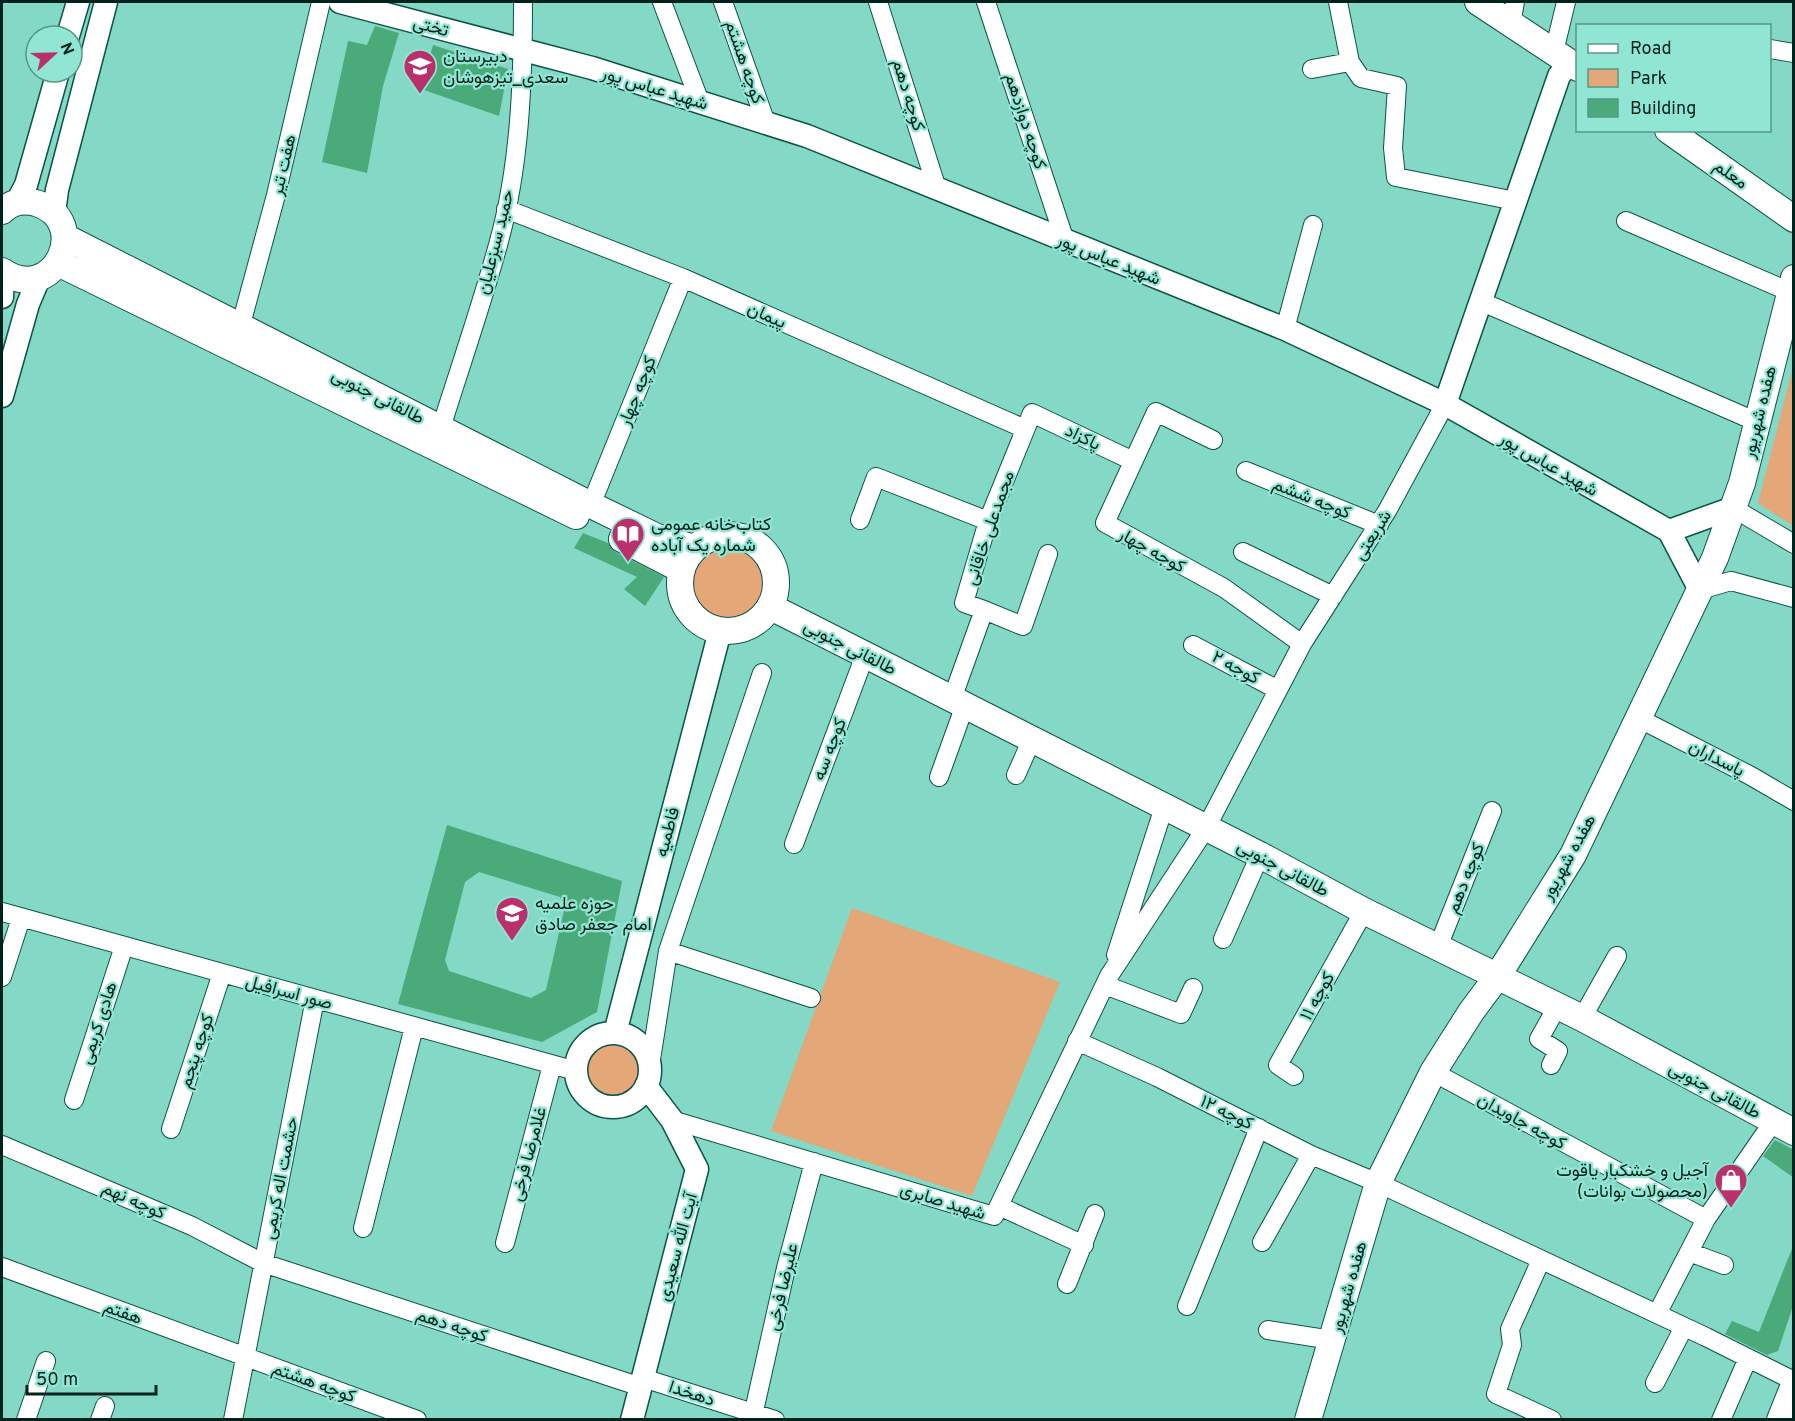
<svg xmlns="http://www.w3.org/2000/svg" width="1795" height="1421" viewBox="0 0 1795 1421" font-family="Overpass,Vazirmatn,sans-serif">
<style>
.green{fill:#e4a777}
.building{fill:#4baa79;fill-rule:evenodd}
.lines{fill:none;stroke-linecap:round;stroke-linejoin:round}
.minor-casing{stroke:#0a5448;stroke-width:20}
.tertiary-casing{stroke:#0a5448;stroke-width:25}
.secondary-casing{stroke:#0a5448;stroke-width:28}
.minor{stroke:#fff;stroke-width:18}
.tertiary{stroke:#fff;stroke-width:22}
.secondary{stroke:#fff;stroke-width:26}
.labels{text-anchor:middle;stroke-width:4.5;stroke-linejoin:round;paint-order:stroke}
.street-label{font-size:18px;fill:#00221c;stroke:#90e6d2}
.poi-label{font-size:18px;fill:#00221c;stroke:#90e6d2;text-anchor:start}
</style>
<rect width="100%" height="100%" fill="#83d8c6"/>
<path class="green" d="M1793,367L1794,526H1793L1758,503Z
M693 583a37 37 0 1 1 74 0a37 37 0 1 1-74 0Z
M852,908L1060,982L972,1196L771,1131Z
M586 1070a26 26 0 1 1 52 0a26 26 0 1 1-52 0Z"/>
<path class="building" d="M375,26L399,33L383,86L367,173L322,162L348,41L367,45Z
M433,45L508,69L499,116L421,89Z
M583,533L608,543L615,552L664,577L645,606L624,589L637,577L574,548Z
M447,825L622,881L597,1012L542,1042L398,1004ZM479,872L560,897L565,906L546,990L531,998L449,971L445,960L465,882Z
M1775,1140L1794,1150V1178L1763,1156Z
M1793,1246L1794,1303L1778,1351L1767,1355L1725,1334L1732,1321L1759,1332Z"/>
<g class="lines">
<g class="minor-casing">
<path id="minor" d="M662,2L700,102
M723,2L766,123
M878,2L937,189
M986,2L1065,241
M1338,2L1350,62L1361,78L1397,86L1393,148L1396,177L1515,201
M1511,24L1515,2
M1770,49L1794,53
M1554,52L1566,2
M1312,69L1350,62
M506,209L683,278L1025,429
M1626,221L1790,292
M1480,301L1757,422
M240,328L276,195L321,2
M1285,329L1313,225
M441,428C460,367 481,307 498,245C520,167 523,82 523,2
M1213,440L1156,412L1105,523L1224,588L1302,644
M1246,471L1379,525
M591,505L683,278
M1733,508L1794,544
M860,520L876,477L988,521
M1243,552L1333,596
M1700,590L1731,581L1794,598
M984,610L1023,626L1048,554
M1193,645L1278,690
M952,699L984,610L964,603L988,521L1032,413L1133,461
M1638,718L1751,776L1794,801
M1016,775L1032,739
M939,777L965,705
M794,844L865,655
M2,912L576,1071
M1223,939L1260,855
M1438,947L1492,811
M668,951L811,998
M1116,955L1164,807
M2,977L21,918
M1105,985L1181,1014L1193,988
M1582,1018L1617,956
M1077,1041L1157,1077L1311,1155L1378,1183L1706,1337L1794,1381
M1551,1065L1558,1051L1539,1039L1557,1007
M650,1066L668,951L762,673
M1433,1072L1706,1219
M1294,1076L1278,1065L1364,911
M74,1100L124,946
M672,1120L994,1216L1109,976L1206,828L1302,644L1387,511L1445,404
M171,1129L222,973
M2,1145L192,1226L263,1263L641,1387
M999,1206L1084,1245
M363,1228L414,1027
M1262,1242L1311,1155
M505,1243L552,1065
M1689,1252L1724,1265
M1541,1260L1510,1329L1512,1345L1496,1394L1552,1420
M2,1267L417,1420
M1067,1284L1095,1214
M1187,1306L1259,1128
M1657,1314L1706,1219L1773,1122
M1268,1330L1332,1340
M643,1378L775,1420
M1655,1383L1684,1327
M26,1420L46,1361
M100,1420L105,1406
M233,1420L315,999
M752,1420L786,1268L814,1162
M1721,1420L1748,1358"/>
</g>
<g class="tertiary-casing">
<path id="tertiary" d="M340,2L592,68L807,136L1285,329L1445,404L1669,531
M68,36L78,2
M17,202L26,185L58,72
M54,213L57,190L106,2
M2,297L3,273
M2,396L28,304L39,278
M1445,404L1559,76L1569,62
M1669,531L1733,508
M1669,531L1700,590
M615,1033L720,631
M576 1070a37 37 0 1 1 74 0a37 37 0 1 1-74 0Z
M632,1420L697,1169L672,1120L646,1086"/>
</g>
<g class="secondary-casing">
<path id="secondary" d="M1478,2L1578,68
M1668,130L1794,219
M2,211C11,202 24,200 36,203C94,221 54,307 2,271
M65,237L591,505L657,537L694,548
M58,263L576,516
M680 583a48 48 0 1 1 96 0a48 48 0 1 1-96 0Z
M622,539L682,570
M771,607L1260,855L1364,911L1582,1018L1794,1132
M1308,1420L1378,1183L1433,1072L1471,1012L1497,977L1573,855L1715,558L1742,483L1794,278
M1780,1420L1794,1385"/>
</g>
<use href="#minor" class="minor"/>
<use href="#tertiary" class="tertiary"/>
<use href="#secondary" class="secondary"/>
</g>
<defs>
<g id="school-pin" transform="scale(1.725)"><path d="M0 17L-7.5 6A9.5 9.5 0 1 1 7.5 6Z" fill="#b9306c" stroke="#90e6d2"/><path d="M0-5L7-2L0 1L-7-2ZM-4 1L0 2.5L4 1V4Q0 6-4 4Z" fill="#fff"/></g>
<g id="library-pin" transform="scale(1.725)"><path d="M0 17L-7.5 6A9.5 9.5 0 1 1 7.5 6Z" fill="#b9306c" stroke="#90e6d2"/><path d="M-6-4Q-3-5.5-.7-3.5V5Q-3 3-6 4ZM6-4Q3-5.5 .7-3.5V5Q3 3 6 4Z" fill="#fff"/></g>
<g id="shop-pin" transform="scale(1.725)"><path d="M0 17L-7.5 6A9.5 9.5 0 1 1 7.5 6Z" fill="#b9306c" stroke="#90e6d2"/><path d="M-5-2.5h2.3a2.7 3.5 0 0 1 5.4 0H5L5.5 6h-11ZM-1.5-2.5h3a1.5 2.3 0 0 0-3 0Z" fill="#fff"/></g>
</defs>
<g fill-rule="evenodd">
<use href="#school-pin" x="420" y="66"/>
<use href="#library-pin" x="628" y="534"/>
<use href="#school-pin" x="512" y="913"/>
<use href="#shop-pin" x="1731" y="1180"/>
</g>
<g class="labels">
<g class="street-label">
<text transform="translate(431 26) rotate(15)" y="6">تختی</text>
<text transform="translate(745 62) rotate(71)" y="6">کوچه هشتم</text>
<text transform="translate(655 88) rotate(17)" y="6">شهید عباس پور</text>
<text transform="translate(909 95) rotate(73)" y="6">کوچه دهم</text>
<text transform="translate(1026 121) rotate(72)" y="6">کوچه دوازدهم</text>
<text transform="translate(283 165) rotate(-77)" y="6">هفت تیر</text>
<text transform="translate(1731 174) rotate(35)" y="6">معلم</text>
<text transform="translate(495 242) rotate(-76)" y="6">حمید سبزعلیان</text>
<text transform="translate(1109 259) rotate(22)" y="6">شهید عباس پور</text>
<text transform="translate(767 315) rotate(24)" y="6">پیمان</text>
<text transform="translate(637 391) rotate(-68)" y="6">کوچه چهار</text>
<text transform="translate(378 396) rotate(27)" y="6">طالقانی جنوبی</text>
<text transform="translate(1759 412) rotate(-76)" y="6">هفده شهریور</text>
<text transform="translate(1083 437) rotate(26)" y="6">پاکزاد</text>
<text transform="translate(1549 464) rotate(30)" y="6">شهید عباس پور</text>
<text transform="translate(1312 498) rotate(22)" y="6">کوچه ششم</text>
<text transform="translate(989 528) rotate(-71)" y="6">مجمدعلی خاقانی</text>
<text transform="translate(1372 535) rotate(-58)" y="6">شریعتی</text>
<text transform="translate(1152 550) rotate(29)" y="6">کوجه چهار</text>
<text transform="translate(850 647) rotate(27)" y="6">طالقانی جنوبی</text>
<text transform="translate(1236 667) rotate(28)" y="6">کوجه ۲</text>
<text transform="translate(829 749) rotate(-69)" y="6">کوچه سه</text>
<text transform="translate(1717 758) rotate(27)" y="6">پاسداران</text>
<text transform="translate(667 832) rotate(-75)" y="6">فاطمیه</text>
<text transform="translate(1568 857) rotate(-61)" y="6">هفده شهریور</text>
<text transform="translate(1283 868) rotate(28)" y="6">طالقانی جنوبی</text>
<text transform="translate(1465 878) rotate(-68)" y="6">کوچه دهم</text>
<text transform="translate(289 992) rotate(15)" y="6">صور اسرافیل</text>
<text transform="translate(1317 996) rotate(-61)" y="6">کوچه ۱۱</text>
<text transform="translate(98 1023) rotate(-72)" y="6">هادی کریمی</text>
<text transform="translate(196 1051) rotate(-72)" y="6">کوچه پنجم</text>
<text transform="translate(1715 1090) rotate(28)" y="6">طالقانی جنوبی</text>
<text transform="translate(1227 1112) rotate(26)" y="6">کوچه ۱۲</text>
<text transform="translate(1522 1121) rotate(29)" y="6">کوچه جاویدان</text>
<text transform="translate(528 1154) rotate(-75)" y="6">غلامرضا فرخی</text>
<text transform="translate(280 1178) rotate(-79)" y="6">حشمت اله کریمی</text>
<text transform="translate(134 1200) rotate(24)" y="6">کوچه نهم</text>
<text transform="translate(943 1201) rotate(17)" y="6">شهید صابری</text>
<text transform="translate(677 1247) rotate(-75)" y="6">آیت الله سعیدی</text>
<text transform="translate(782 1287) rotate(-77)" y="6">علیرضا فرخی</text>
<text transform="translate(1348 1287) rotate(-74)" y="6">هفده شهریور</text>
<text transform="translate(123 1312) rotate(20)" y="6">هفتم</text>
<text transform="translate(452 1325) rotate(18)" y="6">کوچه دهم</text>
<text transform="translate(314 1382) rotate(20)" y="6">کوچه هشتم</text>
<text transform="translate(692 1393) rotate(18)" y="6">دهخدا</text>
</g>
<g class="poi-label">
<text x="443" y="62">دبیرستان<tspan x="443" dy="21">سعدی_تیزهوشان</tspan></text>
<text x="651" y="530">کتاب‌خانه عمومی<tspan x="651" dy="21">شماره یک آباده</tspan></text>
<text x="535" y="909">حوزه علمیه<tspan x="535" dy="21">امام جعفر صادق</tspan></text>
<text x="1708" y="1176" text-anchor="end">آجیل و خشکبار یاقوت<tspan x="1708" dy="21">(محصولات بوانات)</tspan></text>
</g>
</g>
<rect width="1795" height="1421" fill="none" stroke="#00221c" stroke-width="6"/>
<rect x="1576" y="24" width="195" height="108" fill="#90e6d2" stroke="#569889" stroke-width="1.5"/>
<rect x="1588" y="44" width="30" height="9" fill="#ffffff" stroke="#569889" stroke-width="1.5"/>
<text x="1630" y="54" font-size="18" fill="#00221c">Road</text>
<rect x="1588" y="69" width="30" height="18" fill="#e4a777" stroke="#569889" stroke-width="1.5"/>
<text x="1630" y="84" font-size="18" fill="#00221c">Park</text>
<rect x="1588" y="99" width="30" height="18" fill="#4baa79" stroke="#569889" stroke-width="1.5"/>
<text x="1630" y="114" font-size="18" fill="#00221c">Building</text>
<g transform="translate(54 54) rotate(68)"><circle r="28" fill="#90e6d2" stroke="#569889" stroke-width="1.5"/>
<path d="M0-4.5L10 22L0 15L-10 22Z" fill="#b9306c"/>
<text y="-9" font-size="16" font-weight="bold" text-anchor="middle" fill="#00221c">N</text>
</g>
<path d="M27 1385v9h129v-9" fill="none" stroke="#00221c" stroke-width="3"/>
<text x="36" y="1385" font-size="18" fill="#00221c" stroke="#90e6d2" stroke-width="4.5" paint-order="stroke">50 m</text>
</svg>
